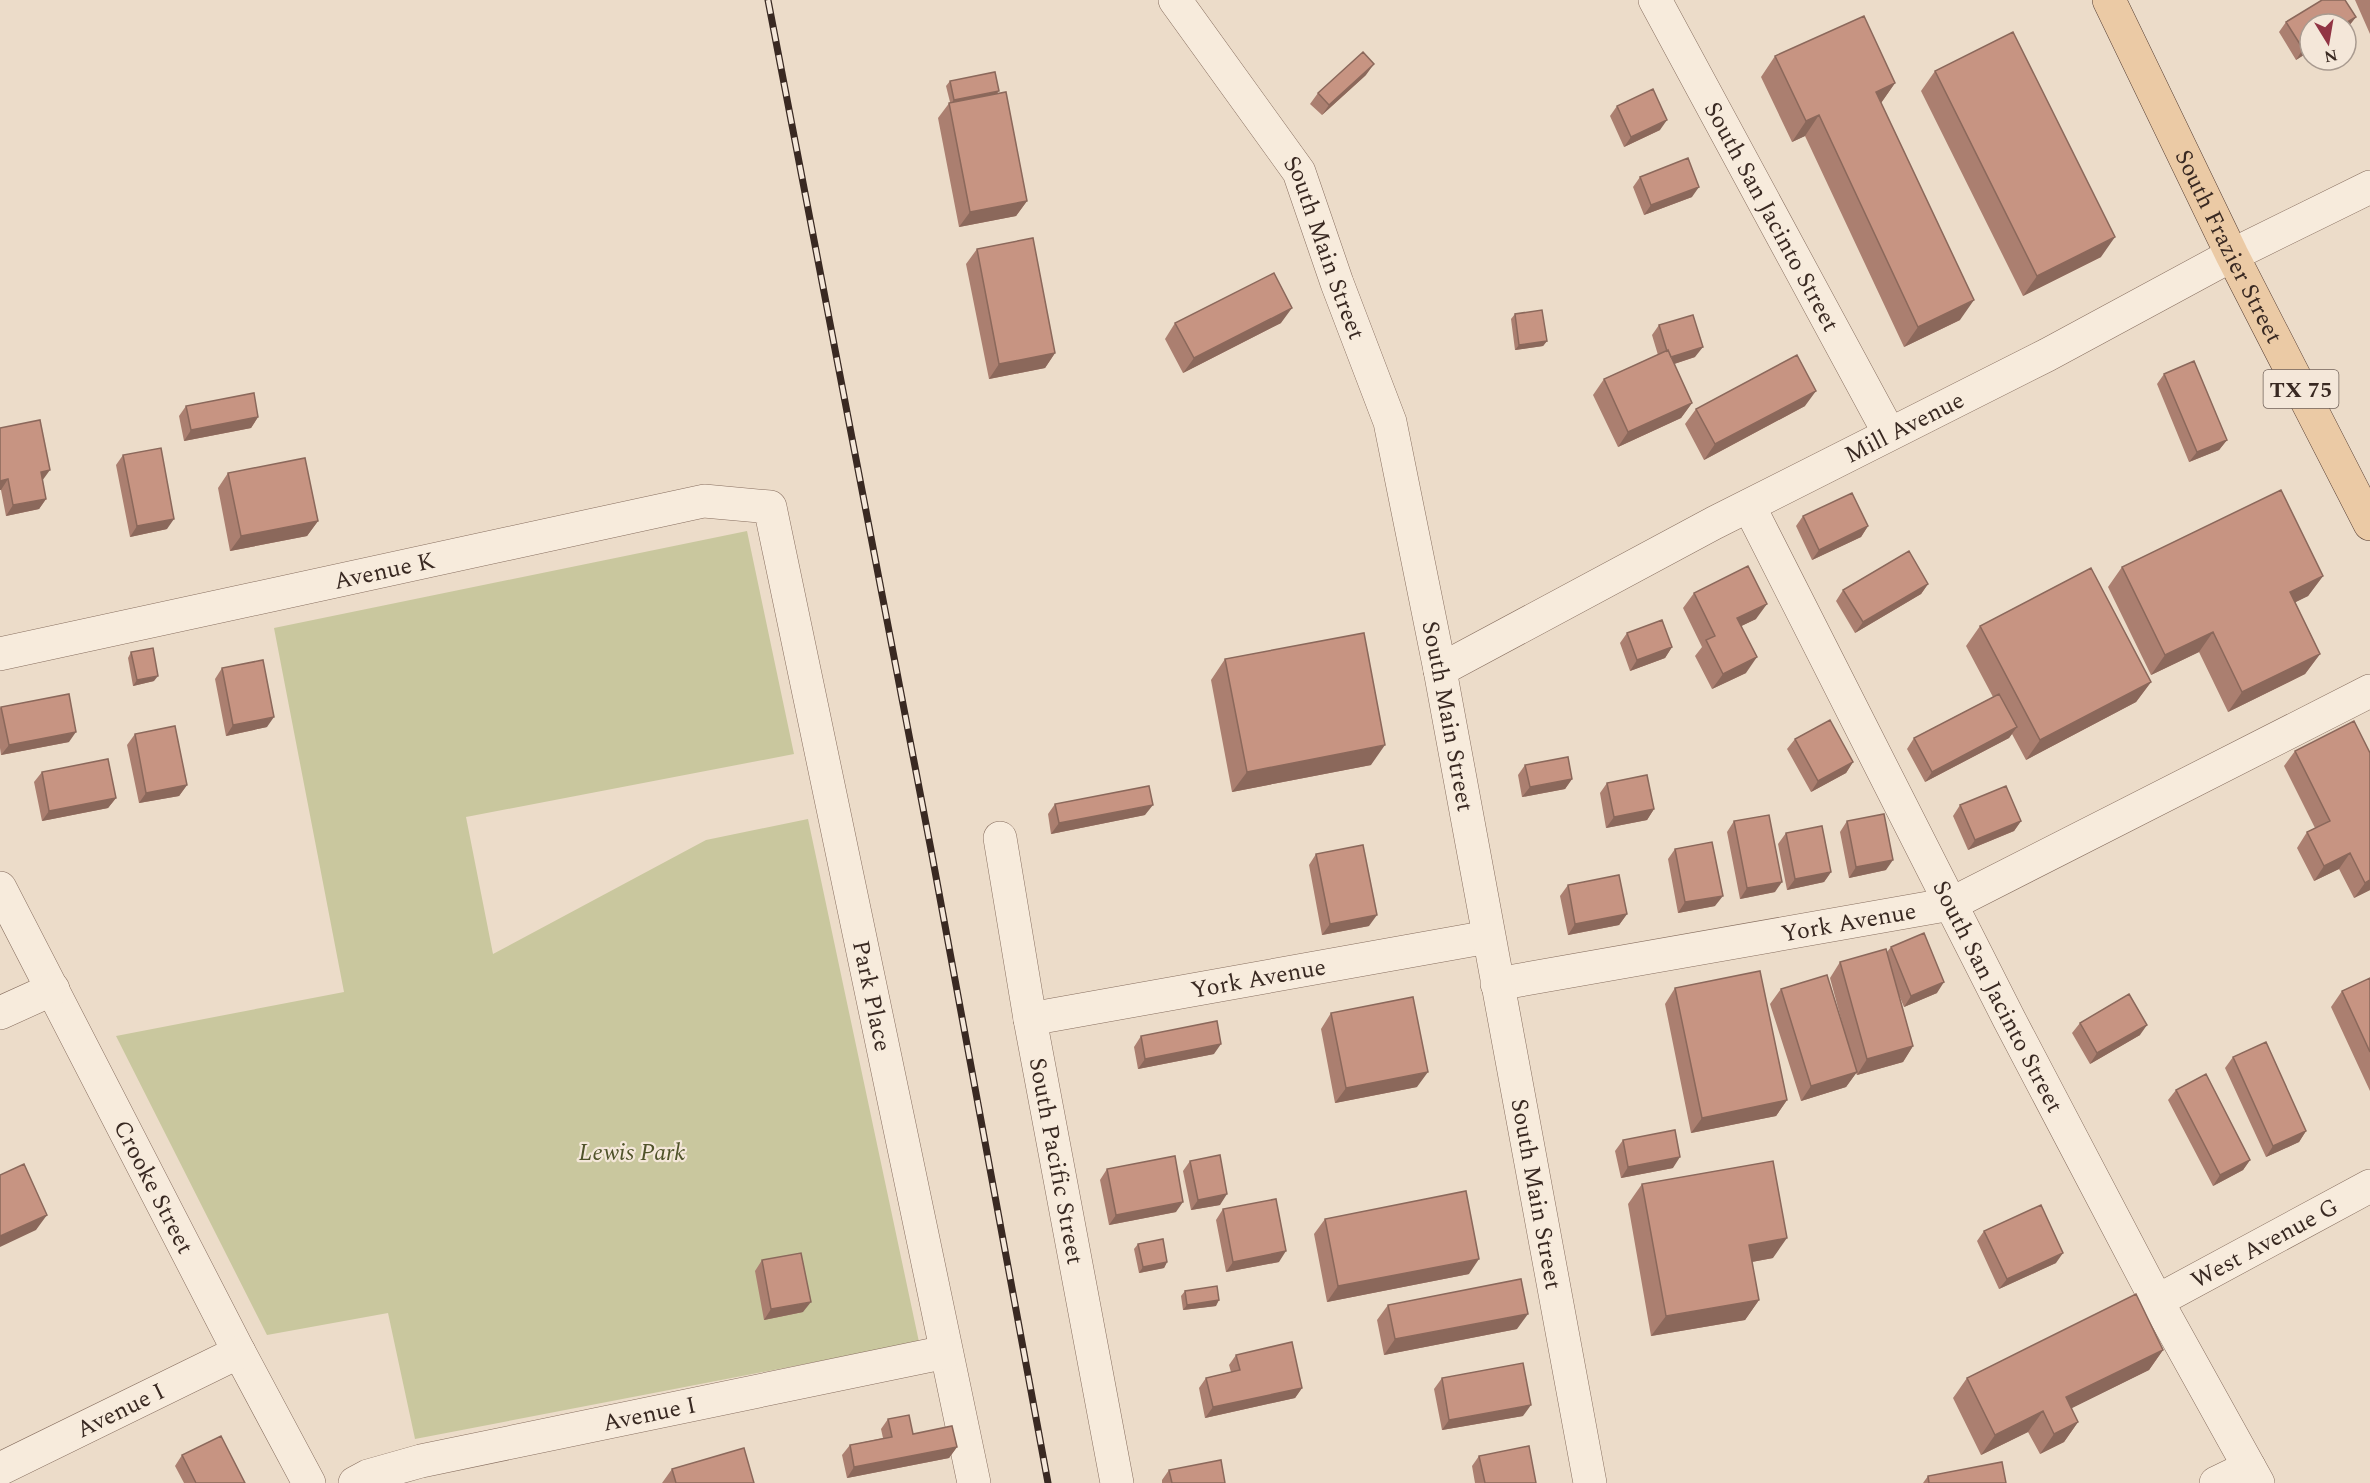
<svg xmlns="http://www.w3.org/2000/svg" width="2370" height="1483" viewBox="0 0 2370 1483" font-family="Spectral,serif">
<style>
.green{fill:#c9c79e}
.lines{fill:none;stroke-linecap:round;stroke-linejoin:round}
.minor-casing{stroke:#876e5f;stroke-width:34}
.tertiary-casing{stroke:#876e5f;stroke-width:34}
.primary-casing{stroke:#553d33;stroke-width:34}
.minor{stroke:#f7ebdc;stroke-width:33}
.tertiary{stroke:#f7ebdc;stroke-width:33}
.primary{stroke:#ebcaa5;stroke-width:33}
.rail-casing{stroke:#392922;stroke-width:7}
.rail{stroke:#f4e7d9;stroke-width:4.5;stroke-dasharray:14;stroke-linecap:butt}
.wall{fill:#ab7f70}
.shaded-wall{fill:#8b685b}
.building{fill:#c79482;stroke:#8b685b;stroke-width:1.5}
.labels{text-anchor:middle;stroke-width:4.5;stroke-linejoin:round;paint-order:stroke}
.shield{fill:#f4e7d9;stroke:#716259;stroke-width:1.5}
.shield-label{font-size:22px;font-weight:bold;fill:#392922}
.street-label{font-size:24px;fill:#392922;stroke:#f4e7d9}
.park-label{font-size:24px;font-style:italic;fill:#50532a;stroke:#f4e7d9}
</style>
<rect width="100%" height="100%" fill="#ecdcc9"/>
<path class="green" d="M747,531L794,754L466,817L493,954L706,840L808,819L919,1342L415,1439L388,1313L267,1335L116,1036L344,992L274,628Z"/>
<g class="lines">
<g class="minor-casing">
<g id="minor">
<path id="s1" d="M1655,0L1889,433"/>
<path id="s2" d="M1749,506L2009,1019L2157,1301L2258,1483"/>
<path id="s3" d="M0,654L704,501L770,507L974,1483"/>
<path id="s4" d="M1000,838L1030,1019L1117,1483"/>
<path id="s5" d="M0,888L239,1352L309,1483"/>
<path id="s6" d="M1497,984L1951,904L2370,691"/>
<path d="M0,1013L53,989"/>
<path id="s7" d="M1030,1019L1488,937"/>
<path id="s8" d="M2157,1301L2370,1186"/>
<path id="s9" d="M0,1469L239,1352"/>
<path id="s10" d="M355,1483L368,1476L421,1461L946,1352"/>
<path d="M2216,1483L2249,1467"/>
</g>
</g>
<g class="tertiary-casing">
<g id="tertiary">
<path id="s11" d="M1175,0L1299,172L1337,283L1390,422L1440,670L1590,1483"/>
<path id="s12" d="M1440,670L1714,523L2047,355L2232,255L2370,187"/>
</g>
</g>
<g class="primary-casing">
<g id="primary">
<path id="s13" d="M2109,0L2232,255L2370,524"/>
</g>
</g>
<use href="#minor" class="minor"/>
<use href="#tertiary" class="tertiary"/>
<use href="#primary" class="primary"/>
<g class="rail-casing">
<path id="rail" d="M768,0L932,855L1048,1483"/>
</g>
<use href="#rail" class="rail"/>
</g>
<path class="wall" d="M2355,0H2370V34Z
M2356,17L2348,27L2346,29V24L2310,51L2296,60L2279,32L2286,22Z
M1775,56L1895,83L1881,103L1960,320L1904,347L1805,136L1792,142L1761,77Z
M1935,71L2101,257L2023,296L1921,91Z
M1366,75L1322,115L1310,104L1318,93Z
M950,81L998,93L1027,201L1016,216L959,227L938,118L950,102L946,86Z
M1617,106L1660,130L1624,147L1610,116Z
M1640,177L1692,197L1644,215L1633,187Z
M977,249L1055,353L1045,368L989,379L966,264Z
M1515,314L1547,341L1543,346L1515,350L1511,319Z
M1175,323H1281L1183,373L1165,339Z
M1659,325L1695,357L1674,364L1692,403L1681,418L1618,447L1593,395L1604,379L1658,355L1652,335Z
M2164,374L2227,440L2219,450L2189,462L2157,384Z
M186,406L258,417L251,428L184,441L179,416Z
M1805,406L1704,460L1685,424L1696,409Z
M0,428L42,480L46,499L39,509L6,516L1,490H0Z
M123,455L167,529L130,537L116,465Z
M228,473L318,521L307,536L230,551L218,488Z
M1803,516L1868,526L1861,537L1812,560L1796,526Z
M2122,567L2323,576L2308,596L2295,602L2320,654L2305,674L2228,712L2199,652L2151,675L2108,587Z
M1928,584L1921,594L1855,633L1836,601L1843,590Z
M1694,593L1756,619L1741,626L1746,673L1712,689L1695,656L1702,647L1683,608Z
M1980,626L2151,682L2136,702L2026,760L2012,734L2009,738L1925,782L1907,749L1914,738L1993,697L1966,646Z
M1627,633L1672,647L1665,658L1630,671L1620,643Z
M131,652L154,681L133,686L128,658Z
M1225,659L1371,765L1232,792L1211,680Z
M222,668L267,727L226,736L215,679Z
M1,707L69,742L1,755L0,748V708Z
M135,734L187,785L179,796L139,803L127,745Z
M1795,739L1853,762L1846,773L1811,792L1787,749Z
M2295,751L2370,753V890L2354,898L2339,869L2314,881L2297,848L2307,832L2315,828L2284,766Z
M1525,765L1572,779L1565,789L1522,797L1518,775Z
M42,772L116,798L108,808L42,821L34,782Z
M1607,783L1654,809L1647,820L1606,828L1600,793Z
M1055,804L1145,815L1051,834L1048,814Z
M1960,805L2021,821L2014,831L1968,850L1953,816Z
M1734,821L1775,892L1740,899L1727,832Z
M1847,821L1886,870L1849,878L1840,832Z
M1786,833L1831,872L1824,882L1787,890L1778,844Z
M1675,849L1715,906L1678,913L1668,859Z
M1316,854L1369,926L1322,935L1309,865Z
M1568,885L1627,914L1619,925L1568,935L1560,896Z
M1891,947L1937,993L1904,1007L1899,995L1913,1046L1903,1062L1857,1075L1856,1073L1846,1087L1801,1101L1770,1004L1781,989L1844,1030L1830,978L1840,962L1887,952Z
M2370,978V1091L2331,1007L2342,991Z
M1675,988L1787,1100L1776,1116L1691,1133L1665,1004Z
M1331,1013L1417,1087L1335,1103L1321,1029Z
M2080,1023L2140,1035L2090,1064L2072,1033Z
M1141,1036L1214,1054L1138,1069L1134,1047Z
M2233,1057L2306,1131L2299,1142L2266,1157L2225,1068Z
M2176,1090L2250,1160L2243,1170L2213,1186L2168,1100Z
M1623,1140L1673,1168L1621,1178L1615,1151Z
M1190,1161L1220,1205L1191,1210L1183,1171Z
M1107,1169L1176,1212L1109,1225L1100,1180Z
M1642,1184L1773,1258L1752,1262L1759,1300L1745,1320L1651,1336L1628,1204Z
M1223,1209L1279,1262L1226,1272L1216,1220Z
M1325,1219L1469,1274L1327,1302L1314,1234Z
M1984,1231L2056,1263L1999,1289L1977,1241Z
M1138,1244L1167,1262L1164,1268L1139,1273L1134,1249Z
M762,1260L803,1312L764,1320L755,1271Z
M1185,1291L1216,1306L1183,1310L1181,1296Z
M1388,1305L1517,1329L1384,1355L1377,1320Z
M2163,1350L2149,1370L2071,1408L2078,1422L2064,1442L2040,1454L2028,1432L1981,1455L1953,1398L1967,1378Z
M1236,1355L1302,1388L1295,1398L1205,1418L1199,1388L1206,1378L1231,1372L1229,1365Z
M1442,1378L1523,1416L1442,1430L1434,1389Z
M888,1419L913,1434L957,1447L949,1458L847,1478L842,1455L850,1445L883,1438L881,1429Z
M182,1455L245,1483H184L175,1466Z
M1479,1456L1536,1483H1475L1472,1466Z
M672,1469L754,1483H662Z
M1169,1470L1225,1483H1162V1480Z
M1928,1476L2006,1483H1923Z"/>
<path class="shaded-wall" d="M2356,17L2348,27L2346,29V24H2344Z
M2310,45V51L2296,60L2303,49Z
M1374,64L1366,75L1322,115L1329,105Z
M1895,83L1881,103L1876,92Z
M999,91L995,96L950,105L954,100Z
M1819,115L1805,136L1792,142L1806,121Z
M1667,120L1660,130L1624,147L1631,137Z
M1699,187L1692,197L1644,215L1651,205Z
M1027,201L1016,216L959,227L970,212Z
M2115,237L2101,257L2023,296L2037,276Z
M1974,300L1960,320L1904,347L1918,327Z
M1292,308L1281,323L1183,373L1194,358Z
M1547,341L1543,346L1515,350L1519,345Z
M1703,347L1695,357L1662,368L1669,357Z
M1055,353L1045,368L989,379L999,364Z
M1816,391L1805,406L1704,460L1715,444Z
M1692,403L1681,418L1618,447L1628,432Z
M258,417L251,428L184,441L191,430Z
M2227,440L2219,450L2189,462L2197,452Z
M50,470L42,481L41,472Z
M8,479L1,490H0V481Z
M46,499L39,509L6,516L13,505Z
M174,519L167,529L130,537L137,526Z
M318,521L307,536L230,551L241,536Z
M1868,526L1861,537L1812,560L1819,550Z
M2323,576L2308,596L2276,612L2290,592Z
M1928,584L1921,594L1855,633L1863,622Z
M1767,604L1756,619L1727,633L1737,618Z
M2213,632L2199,652L2151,675L2165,655Z
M1672,647L1665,658L1630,671L1637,660Z
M2320,654L2305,674L2228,712L2242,692Z
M1757,657L1746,673L1712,689L1723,674Z
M158,676L154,681L133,686L137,680Z
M2151,682L2136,702L2026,760L2040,740Z
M274,717L267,727L226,736L233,725Z
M2017,727L2009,738L1925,782L1932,772Z
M76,732L69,742L1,755L9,745Z
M1385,745L1371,765L1232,792L1247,772Z
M1853,762L1846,773L1811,792L1818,781Z
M1572,779L1565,789L1522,797L1530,787Z
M187,785L179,796L139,803L146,793Z
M116,798L108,808L42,821L49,811Z
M1153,805L1145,815L1051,834L1059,823Z
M1654,809L1647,820L1606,828L1614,817Z
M2021,821L2014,831L1968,850L1975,840Z
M2350,853L2339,869L2314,881L2324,866Z
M1893,860L1886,870L1849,878L1856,867Z
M1831,872L1824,882L1787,890L1795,879Z
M2370,880V890L2354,898L2365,883Z
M1782,882L1775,892L1740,899L1747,888Z
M1723,896L1715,906L1678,913L1685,902Z
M1627,914L1619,925L1568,935L1575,924Z
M1377,915L1369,926L1322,935L1330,924Z
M1944,982L1937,993L1904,1007L1911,996Z
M2147,1025L2140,1035L2090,1064L2097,1053Z
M1221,1044L1214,1054L1138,1069L1145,1059Z
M1913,1046L1903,1062L1857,1075L1867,1059Z
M1428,1072L1417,1087L1335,1103L1346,1088Z
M1857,1072L1846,1087L1801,1101L1811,1086Z
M1787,1100L1776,1116L1691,1133L1702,1118Z
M2306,1131L2299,1142L2266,1157L2273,1146Z
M1680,1157L1673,1168L1621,1178L1628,1167Z
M2250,1160L2243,1170L2213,1186L2220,1175Z
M1227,1194L1220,1205L1191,1210L1198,1200Z
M1183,1202L1176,1212L1109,1225L1116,1215Z
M47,1215L36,1230L0,1247V1236Z
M1787,1238L1773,1258L1735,1265L1749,1245Z
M1286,1251L1279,1262L1226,1272L1233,1262Z
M2063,1253L2056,1263L1999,1289L2007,1279Z
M1479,1259L1469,1274L1327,1302L1338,1286Z
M1167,1262L1164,1268L1139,1273L1143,1267Z
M1219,1300L1216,1306L1183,1310L1187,1305Z
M1759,1300L1745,1320L1651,1336L1666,1316Z
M811,1302L803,1312L764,1320L771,1309Z
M1528,1314L1517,1329L1384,1355L1395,1339Z
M2163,1350L2149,1370L2052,1418L2066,1397Z
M1302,1388L1295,1398L1205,1418L1213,1407Z
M1531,1405L1523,1416L1442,1430L1449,1420Z
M2043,1411L2028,1432L1981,1455L1995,1435Z
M2078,1422L2064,1442L2040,1454L2054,1434Z
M957,1447L949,1458L847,1478L854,1467Z"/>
<path class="building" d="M2322,0H2345L2356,17L2344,24H2310V45L2303,49L2286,22Z
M1864,16L1895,83L1876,92L1974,300L1918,327L1819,115L1806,121L1775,56Z
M2013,32L2115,237L2037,276L1935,71Z
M1363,52L1374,64L1329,105L1318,93Z
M995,72L999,91L954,100L950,81Z
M1653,89L1667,120L1631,137L1617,106Z
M1006,92L1027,201L970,212L949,103Z
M1688,158L1699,187L1651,205L1640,177Z
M1033,238L1055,353L999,364L977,249Z
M1274,273L1292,308L1194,358L1175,323Z
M1542,310L1547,341L1519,345L1515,314Z
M1693,315L1703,347L1671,357L1668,350L1667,351L1659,325Z
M1668,350L1692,403L1628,432L1604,379Z
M1797,355L1816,391L1715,444L1696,409Z
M2194,361L2227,440L2197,452L2164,374Z
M254,393L258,417L191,430L186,406Z
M40,420L50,470L41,472L46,499L13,505L8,479L0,481V428Z
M161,448L174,519L137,526L123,455Z
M305,458L318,521L241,536L228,473Z
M2281,490L2323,576L2290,592L2320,654L2242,692L2213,632L2165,655L2122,567Z
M1852,493L1868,526L1819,550L1803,516Z
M1909,551L1928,584L1863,622L1843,590Z
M1748,566L1767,604L1737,618L1757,657L1723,674L1706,640L1715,636L1694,593Z
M2091,568L2151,682L2040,740L1980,626Z
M1662,620L1672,647L1637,660L1627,633Z
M1364,633L1385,745L1247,772L1225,659Z
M153,648L158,676L137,680L131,652Z
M263,660L274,717L233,725L222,668Z
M69,694L76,732L9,745L1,707Z
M1999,694L2017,727L1932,772L1914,738Z
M1830,720L1853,762L1818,781L1795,739Z
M2354,721L2370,753V880L2365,883L2350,853L2324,866L2307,832L2330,821L2295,751Z
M175,726L187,785L146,793L135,734Z
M1568,757L1572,779L1530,787L1525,765Z
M108,759L116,798L49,811L42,772Z
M1647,775L1654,809L1614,817L1607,783Z
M1149,786L1153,805L1059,823L1055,804Z
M2006,786L2021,821L1975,840L1960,805Z
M1884,814L1893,860L1856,867L1847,821Z
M1769,815L1782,882L1747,888L1734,821Z
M1822,826L1831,872L1795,879L1786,833Z
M1712,842L1723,896L1685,902L1675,849Z
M1363,845L1377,915L1330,924L1316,854Z
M1619,875L1627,914L1575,924L1568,885Z
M1924,933L1944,982L1911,996L1891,947Z
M1886,949L1913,1046L1867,1059L1840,962Z
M1760,971L1787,1100L1702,1118L1675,988Z
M1827,975L1857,1072L1811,1086L1781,989Z
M2370,978V1052L2342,991Z
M2129,994L2147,1025L2097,1053L2080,1023Z
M1413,997L1428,1072L1346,1088L1331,1013Z
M1217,1021L1221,1044L1145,1059L1141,1036Z
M2266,1042L2306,1131L2273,1146L2233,1057Z
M2206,1074L2250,1160L2220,1175L2176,1090Z
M1675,1130L1680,1157L1628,1167L1623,1140Z
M1220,1155L1227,1194L1198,1200L1190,1161Z
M1175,1156L1183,1202L1116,1215L1107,1169Z
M1773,1161L1787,1238L1749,1245L1759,1300L1666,1316L1642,1184Z
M24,1164L47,1215L0,1236V1175Z
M1466,1191L1479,1259L1338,1286L1325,1219Z
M1276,1199L1286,1251L1233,1262L1223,1209Z
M2041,1205L2063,1253L2007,1279L1984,1231Z
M1163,1239L1167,1262L1143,1267L1138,1244Z
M801,1253L811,1302L771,1309L762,1260Z
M1521,1279L1528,1314L1395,1339L1388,1305Z
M1217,1286L1219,1300L1187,1305L1185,1291Z
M2136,1294L2163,1350L2066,1397L2078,1422L2054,1434L2043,1411L1995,1435L1967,1378Z
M1292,1342L1302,1388L1213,1407L1206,1378L1240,1370L1236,1355Z
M1523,1363L1531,1405L1449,1420L1442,1378Z
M909,1415L913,1434L952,1426L957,1447L854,1467L850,1445L892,1437L888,1419Z
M221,1436L245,1483H196L182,1455Z
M1529,1446L1536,1483H1485L1479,1456Z
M744,1448L754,1483H676L672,1469Z
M1221,1460L1225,1483H1172L1169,1470Z
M2002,1462L2006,1483H1929L1928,1476Z"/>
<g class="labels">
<rect class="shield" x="2263.5" y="370" width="75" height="38" rx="4.5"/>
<g class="shield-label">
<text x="2301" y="397">TX 75</text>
</g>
<g class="street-label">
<text dy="8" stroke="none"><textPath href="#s1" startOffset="246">South San Jacinto Street</textPath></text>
<text dy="8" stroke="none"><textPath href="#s13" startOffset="274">South Frazier Street</textPath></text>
<text dy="8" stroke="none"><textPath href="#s11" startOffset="292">South Main Street</textPath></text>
<text dy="8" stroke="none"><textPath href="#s12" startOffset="524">Mill Avenue</textPath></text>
<text dy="8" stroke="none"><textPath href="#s3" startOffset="393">Avenue K</textPath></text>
<text dy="8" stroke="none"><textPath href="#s11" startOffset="778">South Main Street</textPath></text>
<text dy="8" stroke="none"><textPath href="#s6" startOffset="357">York Avenue</textPath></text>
<text dy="8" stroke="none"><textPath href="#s7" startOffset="232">York Avenue</textPath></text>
<text dy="8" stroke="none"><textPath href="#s3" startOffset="1286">Park Place</textPath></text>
<text dy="8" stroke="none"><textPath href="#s2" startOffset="550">South San Jacinto Street</textPath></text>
<text dy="8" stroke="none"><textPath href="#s4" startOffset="328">South Pacific Street</textPath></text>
<text dy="8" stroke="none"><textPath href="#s5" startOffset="336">Crooke Street</textPath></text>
<text dy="8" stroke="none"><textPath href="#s11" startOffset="1264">South Main Street</textPath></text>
<text dy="8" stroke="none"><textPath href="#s8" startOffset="122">West Avenue G</textPath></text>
<text dy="8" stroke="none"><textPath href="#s9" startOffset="134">Avenue I</textPath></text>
<text dy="8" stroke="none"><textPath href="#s10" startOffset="303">Avenue I</textPath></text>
</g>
<g class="park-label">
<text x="632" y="1160">Lewis Park</text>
</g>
</g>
<g transform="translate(2328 42) rotate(169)"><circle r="28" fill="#f4e7d9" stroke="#a99b90" stroke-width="1.5"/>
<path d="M0-4.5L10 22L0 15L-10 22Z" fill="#913444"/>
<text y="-9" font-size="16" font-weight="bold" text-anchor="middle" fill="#392922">N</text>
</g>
</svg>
